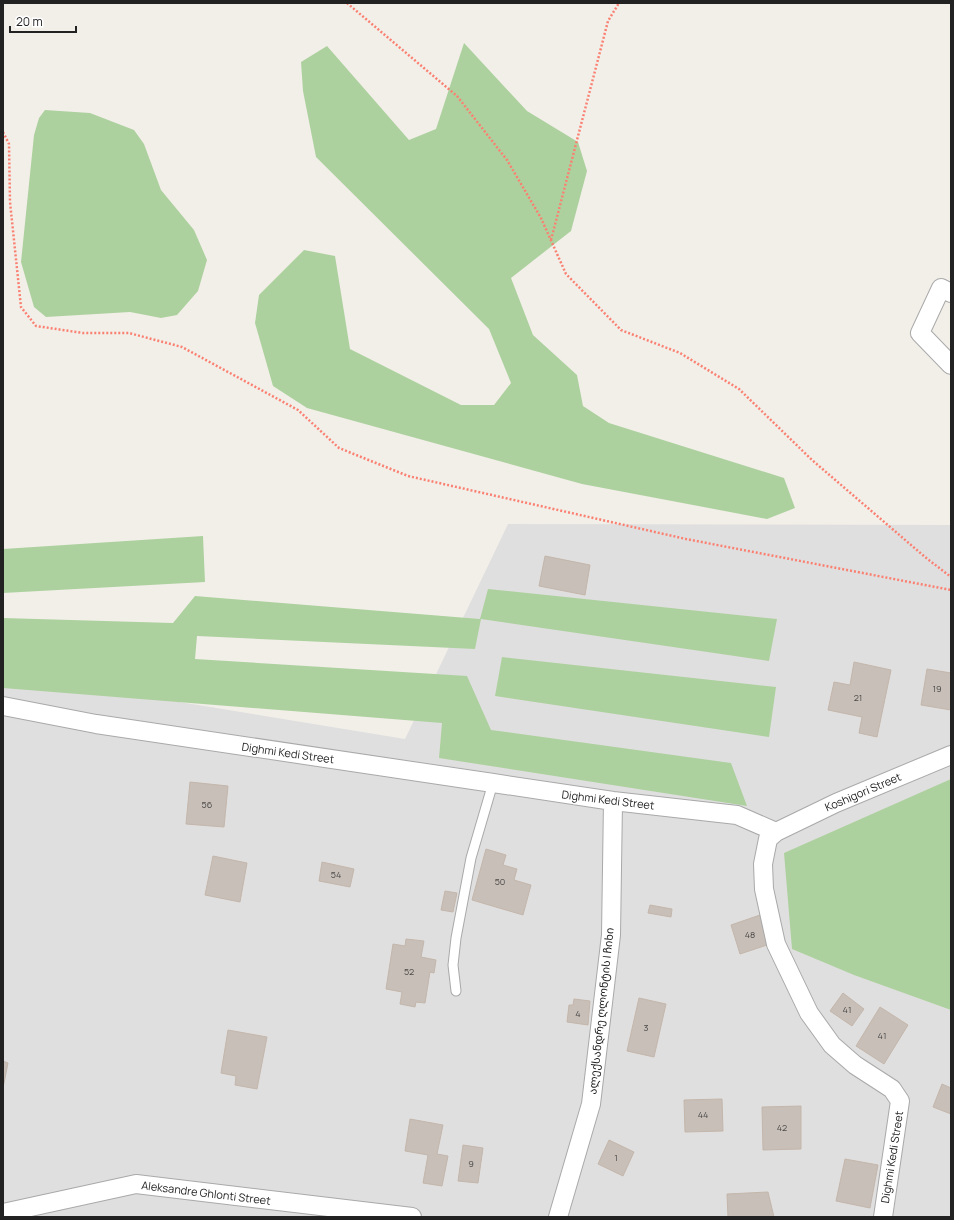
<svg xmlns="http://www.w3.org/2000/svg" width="954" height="1220" viewBox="0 0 954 1220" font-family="Manrope,'Noto Sans Georgian',sans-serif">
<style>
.residential{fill:#e0dfdf}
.forest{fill:#add19e}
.building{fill:#c7bfb8;stroke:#c4b6ab}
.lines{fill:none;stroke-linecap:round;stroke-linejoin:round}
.lane-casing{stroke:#a9a9a9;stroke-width:11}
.street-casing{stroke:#a9a9a9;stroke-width:20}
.path{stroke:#fa8072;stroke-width:2.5;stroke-dasharray:2 2;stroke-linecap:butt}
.lane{stroke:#fff;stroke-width:9}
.street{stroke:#fff;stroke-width:18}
.labels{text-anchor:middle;stroke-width:3;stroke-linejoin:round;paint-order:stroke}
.number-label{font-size:9px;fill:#4b4948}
.street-label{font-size:11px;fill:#222;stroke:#fff}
</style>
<rect width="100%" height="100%" fill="#f2efe9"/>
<path class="residential" d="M508,524L951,525V1217H3V673L405,739Z"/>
<path class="forest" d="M464,43L527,111L578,142L587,171L571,231L511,278L533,335L577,375L583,406L609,423L784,478L795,508L767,519L582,484L307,408L273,386L255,323L259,295L304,250L335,256L350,349L461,405H494L511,383L489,329L316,157L303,91L301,62L327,46L409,140L436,129Z
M45,110L90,113L134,130L144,144L161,190L194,230L207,260L198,291L177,315L161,318L130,312L46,317L34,307L21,262L34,135L39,118Z
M203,536L205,582L3,593V549Z
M488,589L777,619L769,661L481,619L475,649L197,636L195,659L467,676L491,730L731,763L747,806L439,758L442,723L3,688V618L173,623L195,596L480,619Z
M502,657L776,687L769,737L495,696Z
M951,779V1010L854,975L792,949L784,853Z"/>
<path class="building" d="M545,556L590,565L585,595L539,586Z
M854,662L891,670L877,737L859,733L862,717L828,710L834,682L850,685Z
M927,669L951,673V710L921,705Z
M190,782L228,786L224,827L186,824Z
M486,849L506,855L503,865L517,869L514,880L531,885L523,915L472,900Z
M213,856L247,863L240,902L205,895Z
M322,862L354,869L350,887L319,881Z
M445,891L457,893L453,912L441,910Z
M650,905L672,909L671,917L648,913Z
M760,915L770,944L740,954L731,925Z
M406,939L424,941L421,957L436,960L434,973L430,972L425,1003L416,1002L415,1007L400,1004L402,992L386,989L393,944L405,946Z
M843,993L864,1009L852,1026L830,1011Z
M639,998L666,1004L654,1057L627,1051Z
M574,999L590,1001L588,1025L567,1022L569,1005H573Z
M880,1007L908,1025L884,1064L856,1046Z
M228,1030L267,1037L257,1089L235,1085L236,1076L221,1073Z
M3,1061L8,1063L3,1088Z
M942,1084L951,1088V1114L933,1107Z
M722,1099L723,1131L685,1132L684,1100Z
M801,1106V1149L763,1150L762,1107Z
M410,1119L443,1125L437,1154L448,1156L442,1186L423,1183L428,1155L405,1151Z
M609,1140L634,1152L623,1176L598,1164Z
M463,1145L483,1148L478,1183L458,1181Z
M845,1159L878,1165L870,1208L836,1201Z
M768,1192L774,1217H728L727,1194Z"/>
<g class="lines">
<g class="lane-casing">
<path id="lane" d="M456,991L453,965L456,938L471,858L493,783"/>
</g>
<g class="street-casing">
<path id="street" d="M951,293L941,288L920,333L951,365
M3,706L96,724L493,783L613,801L737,815L776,832
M3,1213L136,1184L412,1217
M558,1217L591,1104L611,935L613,801
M883,1217L900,1101L892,1089L855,1065L832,1045L809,1013L776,944L764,889L763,864L768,839L776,832L836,803L951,755"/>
</g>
<path class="path" d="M347,3L457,96L507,160L541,218L566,274L621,330L680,353L739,389L812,460L925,557L951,577
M3,132L9,144L10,202L21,307L36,326L83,333H129L182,347L298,410L339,448L408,476L686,539L951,590
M551,240L608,21L619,3"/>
<use href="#lane" class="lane"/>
<use href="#street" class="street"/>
</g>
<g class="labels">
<g class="number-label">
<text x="937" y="692">19</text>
<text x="858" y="701">21</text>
<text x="207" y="808">56</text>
<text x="336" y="878">54</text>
<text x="500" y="885">50</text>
<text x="750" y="938">48</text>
<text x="409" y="975">52</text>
<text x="847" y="1013">41</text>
<text x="578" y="1017">4</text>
<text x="646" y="1031">3</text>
<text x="882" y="1039">41</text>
<text x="703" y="1118">44</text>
<text x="782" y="1131">42</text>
<text x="616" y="1161">1</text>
<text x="471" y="1167">9</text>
</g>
<g class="street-label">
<text transform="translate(288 753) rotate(8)" y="4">Dighmi Kedi Street</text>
<text transform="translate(863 792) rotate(-23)" y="4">Koshigori Street</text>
<text transform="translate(608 800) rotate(7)" y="4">Dighmi Kedi Street</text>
<text transform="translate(601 1011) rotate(-84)" y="4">ალექსანდრე ღლონტის I ჩიხი</text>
<text transform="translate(892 1157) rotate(-81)" y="4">Dighmi Kedi Street</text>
<text transform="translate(206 1193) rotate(7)" y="4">Aleksandre Ghlonti Street</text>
</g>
</g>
<rect width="954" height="1220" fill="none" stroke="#222222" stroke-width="8"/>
<path d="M10 26v6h66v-6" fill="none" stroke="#222222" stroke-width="2"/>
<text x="16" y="26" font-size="12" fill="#222222" stroke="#ffffff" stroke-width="3" paint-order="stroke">20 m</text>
</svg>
